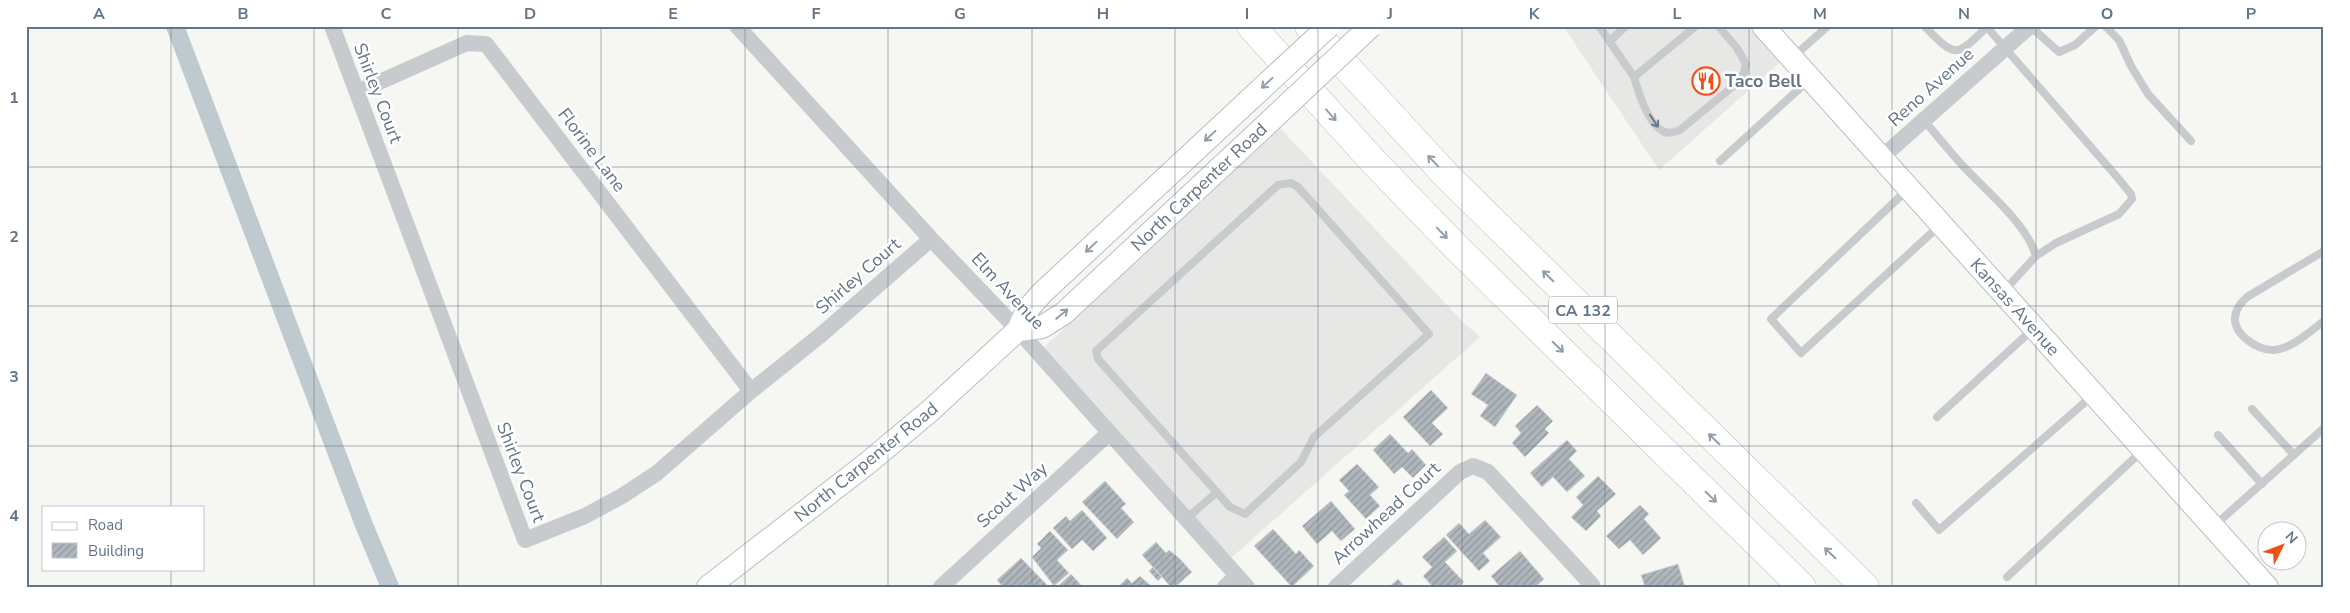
<svg xmlns="http://www.w3.org/2000/svg" width="2350" height="613" viewBox="0 0 2350 613" font-family="'Nunito Sans',sans-serif">
<style>
.built{fill:#e7e8e6}
.lines{fill:none;stroke-linecap:round;stroke-linejoin:round}
.canal{stroke:#becacf;stroke-width:18}
.building{fill:url(#building-hatch);stroke:#d8d8d5}
.secondary-casing{stroke:#babec3;stroke-width:24}
.highway-casing{stroke:#babcbf;stroke-width:29}
.lane{stroke:#c8cbce;stroke-width:8}
.street{stroke:#c8cbce;stroke-width:16}
.secondary{stroke:#fff;stroke-width:22}
.highway{stroke:#fff;stroke-width:28}
.secondary-bridge-casing{stroke:#babec3;stroke-width:24;stroke-linecap:butt}
.secondary-bridge{stroke:#fff;stroke-width:22}
.oneway{stroke:#929eaa}
.oneway2{stroke:#68798a}
.grid{fill:none;stroke:#637586;stroke-width:1;stroke-opacity:0.55}
.labels{text-anchor:middle;stroke-width:5;stroke-linejoin:round;paint-order:stroke}
.shield{fill:#fff;stroke:#929eaa;stroke-width:1}
.shield-label{font-size:16px;font-weight:bold;fill:#637586}
.poi-label{font-size:18px;font-weight:bold;fill:#637586;stroke:#fff;text-anchor:start}
.street-label{font-size:18px;fill:#637586;stroke:#fff}
.neatline{fill:none;stroke:#637586;stroke-width:2}
.grid-label{font-size:16px;text-anchor:middle;font-weight:bold;fill:#637586}
</style>
<defs>
<pattern id="building-hatch" width="6" height="6" patternUnits="userSpaceOnUse" patternTransform="scale(1.25)"><rect width="6" height="6" fill="#afb6bc"/><path d="M-1 1l2-2M0 6l6-6M5 7l2-2" fill="none" stroke="#92999e"/></pattern>
</defs>
<rect width="100%" height="100%" fill="#f6f6f2"/>
<path class="built" d="M1563,26H1756L1785,58L1659,170Z
M1280,128L1461,320L1480,337L1230,559L1042,349Z"/>
<g class="lines">
<path class="canal" d="M175,26L364,525L390,587"/>
</g>
<path class="building" d="M1486,373L1517,395L1495,427L1480,416L1488,405L1471,394Z
M1431,390L1448,408L1432,423L1443,434L1430,446L1403,417Z
M1537,405L1553,421L1545,429L1549,433L1525,457L1512,443L1521,433L1515,426Z
M1390,434L1408,453L1412,449L1426,465L1413,478L1402,467L1394,474L1373,450Z
M1567,440L1577,451L1569,459L1585,476L1567,492L1553,477L1542,487L1530,473Z
M1357,464L1379,487L1370,495L1380,506L1366,519L1344,495L1349,491L1339,480Z
M1598,476L1616,494L1597,511L1601,516L1586,531L1571,517L1583,505L1576,497Z
M1105,481L1126,504L1121,508L1134,522L1117,539L1082,502Z
M1331,501L1355,529L1341,541L1332,531L1317,544L1302,526Z
M1640,505L1649,514L1644,519L1661,538L1643,555L1630,540L1619,549L1606,536Z
M1082,510L1107,538L1093,551L1082,540L1072,549L1053,528L1066,516L1070,521Z
M1485,520L1501,537L1483,553L1490,561L1479,571L1446,535L1459,523L1469,534Z
M1273,529L1296,554L1299,550L1314,566L1292,587L1254,546Z
M1050,531L1068,550L1057,560L1069,573L1054,586L1032,557L1041,548L1037,544Z
M1444,537L1457,551L1445,562L1464,582L1459,587H1433L1423,576L1432,567L1422,557Z
M1156,542L1166,553L1169,550L1179,558L1192,572L1175,587H1171L1142,555Z
M1520,551L1544,579L1535,587H1500L1491,576Z
M1021,558L1048,586L1047,587H1003L997,580Z
M1678,564L1685,587H1645L1641,575Z
M1153,567L1162,577L1158,581L1149,571Z
M1071,574L1081,585L1057,587Z
M1140,576L1152,587H1118L1127,578L1132,583Z
M1398,579L1405,587H1389Z"/>
<g class="lines">
<g class="secondary-casing">
<path id="secondary" d="M1763,26L2267,587
M1018,330L1042,327L1063,314L1266,125
M708,587L869,462L931,410L1018,330L1027,310L1042,293L1246,103"/>
</g>
<g class="highway-casing">
<path id="highway" d="M1251,26L1371,159L1457,248L1802,587
M1309,26L1446,175L1865,587"/>
</g>
<path class="lane" d="M1599,26L1634,77L1696,26
M1924,26C1956,58 1955,58 1987,27
M1986,26L2117,177L2131,194L2132,199L2119,214L2056,243L2036,256
M2030,26L2059,52L2075,45L2096,26
M2105,26L2119,40L2131,66L2148,94L2191,141
M1610,41L1626,26
M1793,57L1828,26
M1634,77C1638,91 1648,122 1661,130C1667,135 1674,132 1680,130L1737,83L1744,73L1746,64L1737,48L1718,26
M1924,120C1937,136 1950,152 1964,167C1987,192 2027,224 2036,256L2003,292
M1720,161L1809,80
M1291,183L1298,187L1429,334L1314,437L1301,462L1245,514L1230,507L1098,359L1096,351L1278,185Z
M1907,190L1771,319L1801,353L1939,226
M2324,251L2247,297C2241,303 2236,308 2235,317C2233,334 2257,350 2273,350C2292,349 2309,332 2324,321
M2252,409L2294,455
M1937,417L2033,329
M2218,435L2262,484
M1916,503L1939,530L2092,396
M1186,519L1217,492
M2214,526L2324,428
M2007,577L2142,451"/>
<path class="street" d="M332,26L525,540L585,516L622,496L657,473L751,391L822,334L931,239
M737,26L931,239L1018,330L1247,587
M357,92L467,43L486,44L751,391
M1881,158L2030,26
M941,587L1109,433
M1225,587L1237,576
M1336,587L1460,472L1473,466L1488,472L1592,585L1591,587"/>
<use href="#secondary" class="secondary"/>
<use href="#highway" class="highway"/>
<g class="secondary-bridge-casing">
<path id="secondary-bridge" d="M1246,103L1329,26
M1266,125L1371,26"/>
</g>
<use href="#secondary-bridge" class="secondary-bridge"/>
</g>
<defs><path id="oneway-shaft" d="M-6 0H5M1.5-3L5.5 0L1.5 3" fill="none" stroke-width="1.6" stroke-linecap="round" stroke-linejoin="round" transform="scale(1.25)"/></defs>
<g class="oneway">
<use href="#oneway-shaft" transform="translate(1267 83) rotate(137)"/>
<use href="#oneway-shaft" transform="translate(1331 115) rotate(48)"/>
<use href="#oneway-shaft" transform="translate(1210 136) rotate(137)"/>
<use href="#oneway-shaft" transform="translate(1433 161) rotate(-134)"/>
<use href="#oneway-shaft" transform="translate(1442 233) rotate(46)"/>
<use href="#oneway-shaft" transform="translate(1091 247) rotate(137)"/>
<use href="#oneway-shaft" transform="translate(1548 276) rotate(-136)"/>
<use href="#oneway-shaft" transform="translate(1062 314) rotate(-40)"/>
<use href="#oneway-shaft" transform="translate(1558 347) rotate(44)"/>
<use href="#oneway-shaft" transform="translate(1714 439) rotate(-136)"/>
<use href="#oneway-shaft" transform="translate(1711 497) rotate(44)"/>
<use href="#oneway-shaft" transform="translate(1830 553) rotate(-136)"/>
</g>
<use class="oneway2" href="#oneway-shaft" transform="translate(1654 121) rotate(56)"/>
<path class="grid" d="M171,26V507M314,26V587M458,26V587M601,26V587M745,26V587M888,26V587M1032,26V587M1175,26V587M1318,26V587M1462,26V587M1605,26V587M1749,26V587M1892,26V587M2036,26V587M2179,26V587M26,167H2324M26,306H2324M26,446H2324M171,569V587"/>
<defs>
<g id="restaurant-ring" transform="scale(1.4375)"><circle r="9.5" fill="#fff" stroke="#f05119" stroke-width="1.5"/><path d="M-5-6h1v4h1v-4h1v4h1v-4h1v5L-1.5 .5V6h-2V.5L-5-1ZM5-6V6H3V1.5H1.5Q1.5-4 5-6Z" fill="#f05119"/></g>
</defs>
<g fill-rule="evenodd">
<use href="#restaurant-ring" x="1706" y="81"/>
</g>
<g class="labels">
<rect class="shield" x="1549" y="296.5" width="68" height="27" rx="4"/>
<g class="shield-label">
<text x="1583" y="316">CA 132</text>
</g>
<g class="poi-label">
<text x="1725" y="87">Taco Bell</text>
</g>
<g class="street-label">
<text transform="translate(1931 87) rotate(-42)" y="6">Reno Avenue</text>
<text transform="translate(378 93) rotate(69)" y="6">Shirley Court</text>
<text transform="translate(592 150) rotate(53)" y="6">Florine Lane</text>
<text transform="translate(1199 187) rotate(-43)" y="6">North Carpenter Road</text>
<text transform="translate(858 276) rotate(-41)" y="6">Shirley Court</text>
<text transform="translate(1008 291) rotate(47)" y="6">Elm Avenue</text>
<text transform="translate(2015 307) rotate(48)" y="6">Kansas Avenue</text>
<text transform="translate(866 462) rotate(-39)" y="6">North Carpenter Road</text>
<text transform="translate(521 472) rotate(69)" y="6">Shirley Court</text>
<text transform="translate(1012 495) rotate(-42)" y="6">Scout Way</text>
<text transform="translate(1386 513) rotate(-43)" y="6">Arrowhead Court</text>
</g>
</g>
<rect width="2350" height="613" fill="none" stroke="#ffffff" stroke-width="55"/>
<rect x="42" y="506" width="162" height="65" fill="#ffffff" stroke="#c1c8cf"/>
<rect x="52" y="522" width="25" height="8" fill="#ffffff" stroke="#c1c8cf"/>
<text x="88" y="530" font-size="15" fill="#637586">Road</text>
<rect x="52" y="543" width="25" height="15" fill="url(#building-hatch)" stroke="#c1c8cf"/>
<text x="88" y="556" font-size="15" fill="#637586">Building</text>
<g transform="translate(2282 546) rotate(48)"><circle r="24" fill="#ffffff" stroke="#c1c8cf"/>
<path d="M0-4L9 19L0 12L-9 19Z" fill="#f05119"/>
<text y="-8" font-size="14" font-weight="bold" text-anchor="middle" fill="#637586">N</text>
</g>
<rect x="28" y="28" width="2294" height="558" class="neatline"/>
<g class="grid-label">
<text x="99" y="19">A</text>
<text x="243" y="19">B</text>
<text x="386" y="19">C</text>
<text x="530" y="19">D</text>
<text x="673" y="19">E</text>
<text x="816" y="19">F</text>
<text x="960" y="19">G</text>
<text x="1103" y="19">H</text>
<text x="1247" y="19">I</text>
<text x="1390" y="19">J</text>
<text x="1534" y="19">K</text>
<text x="1677" y="19">L</text>
<text x="1820" y="19">M</text>
<text x="1964" y="19">N</text>
<text x="2107" y="19">O</text>
<text x="2251" y="19">P</text>
<text x="14" y="103">1</text>
<text x="14" y="242">2</text>
<text x="14" y="382">3</text>
<text x="14" y="521">4</text>
</g>
</svg>
